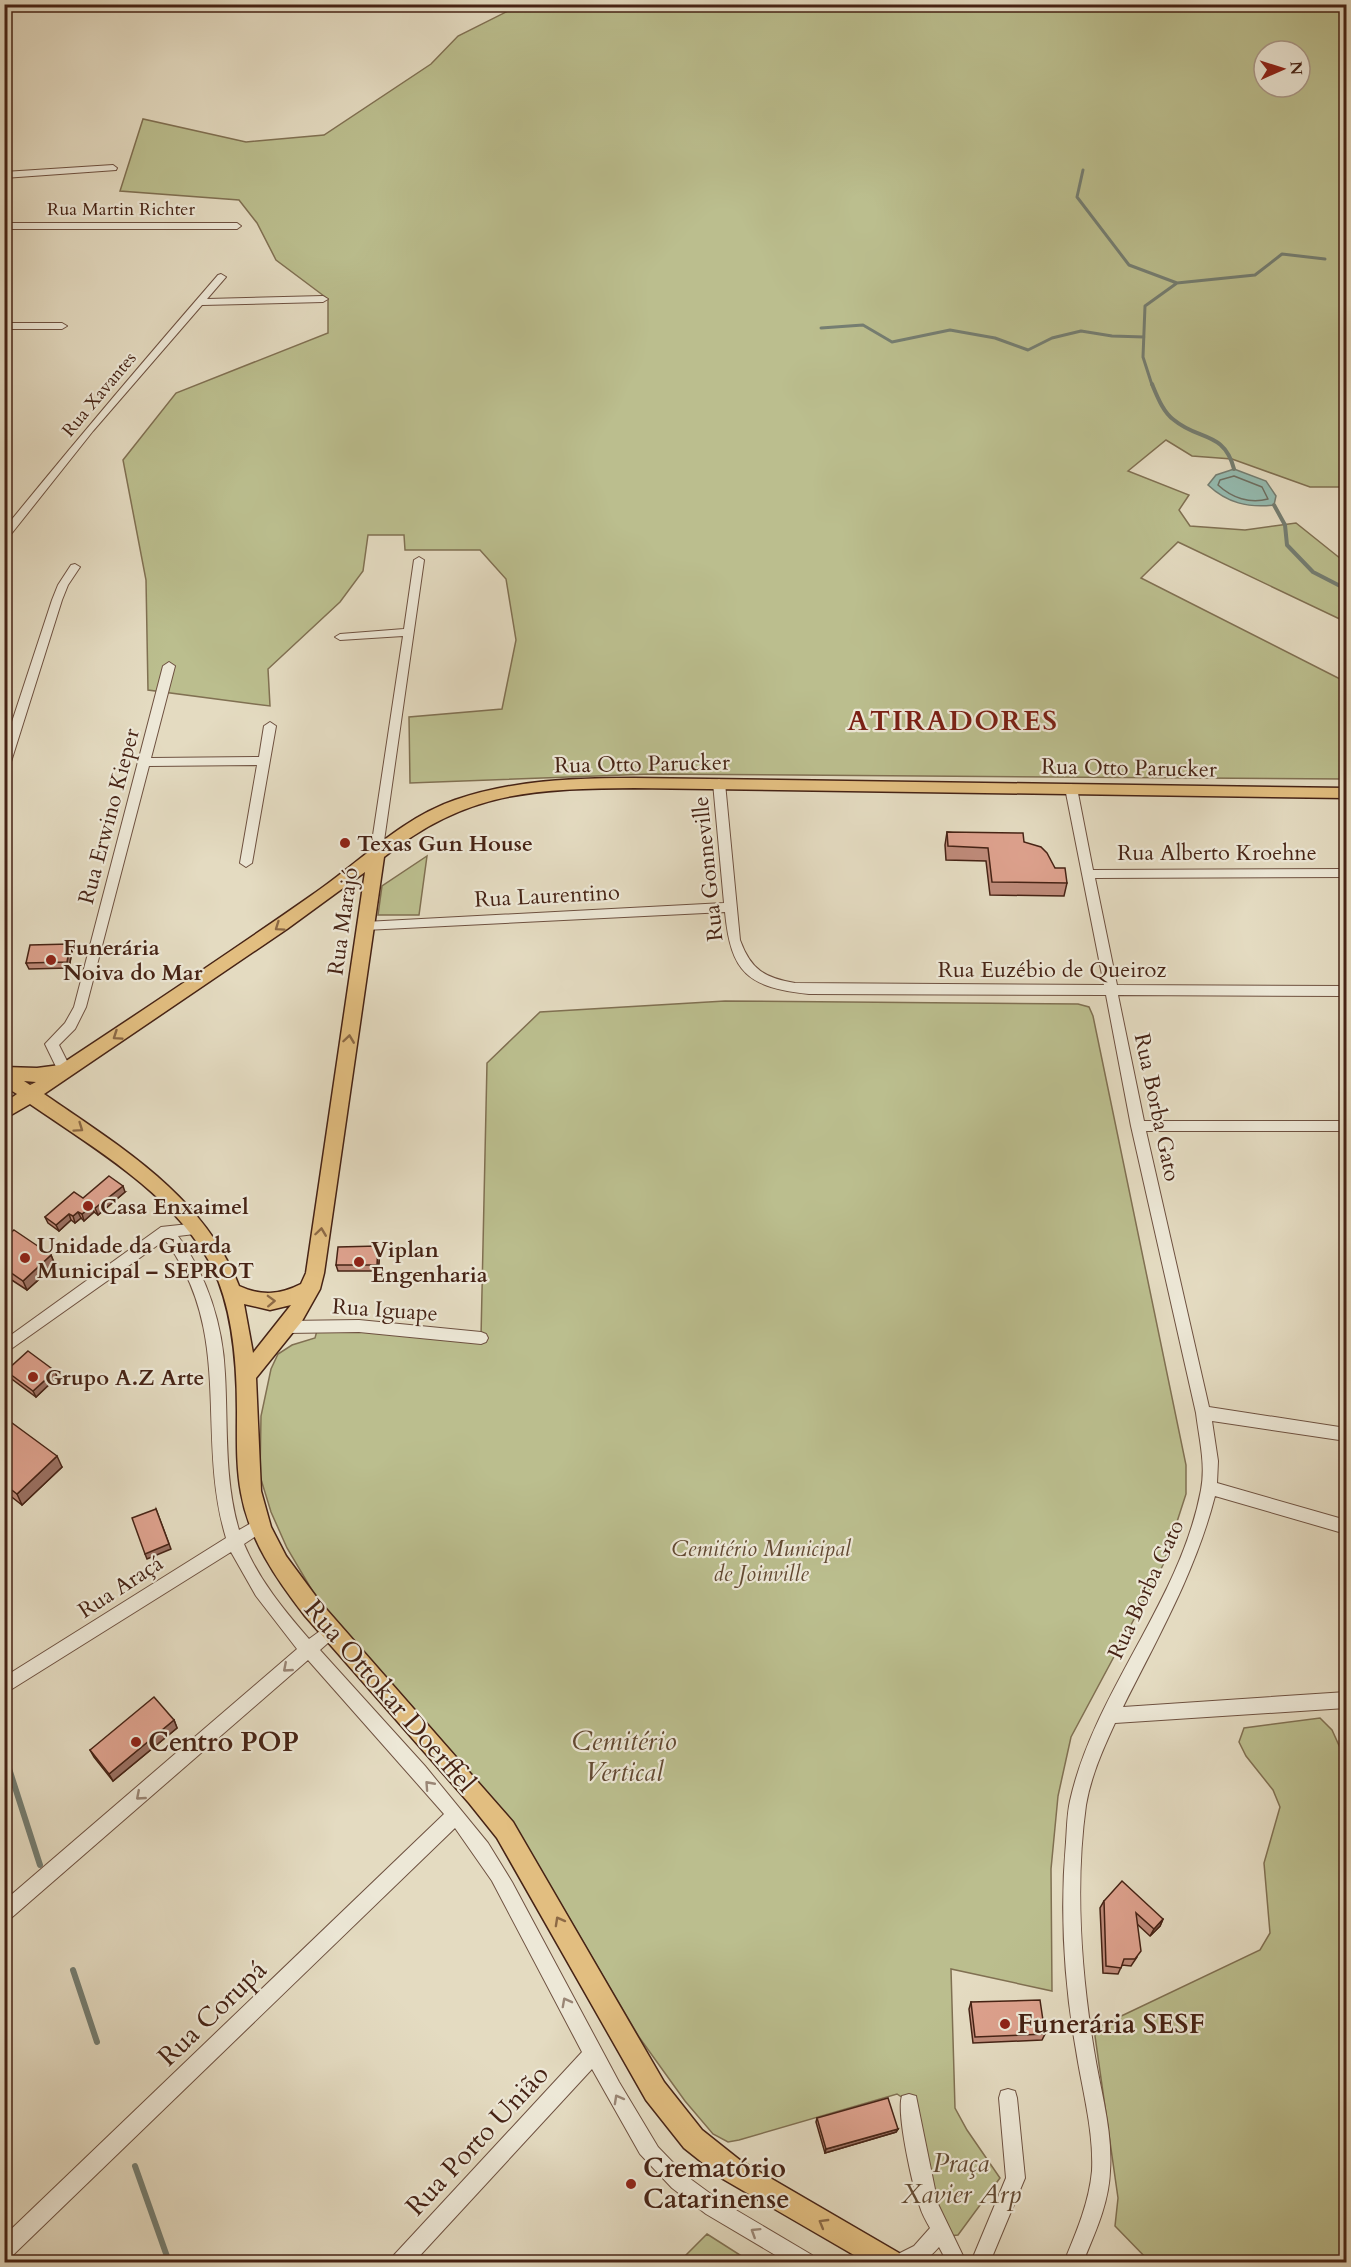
<svg xmlns="http://www.w3.org/2000/svg" width="1351" height="2267" viewBox="0 0 1351 2267" font-family="Cardo,serif">
<style>
.green{fill:#bbbe8e;stroke:#807052;stroke-width:1.5;fill-rule:evenodd}
.water{fill:#95bbb0;stroke:#757e72;stroke-width:1.5}
.lines{fill:none;stroke-linecap:round;stroke-linejoin:round}
.shore{stroke:#6e6f62;stroke-width:1.5}
.stream-far2{stroke:#757e72;stroke-width:3}
.stream-far1{stroke:#757e72;stroke-width:4}
.stream{stroke:#757e72;stroke-width:6}
.minor-casing{stroke:#6e5140;stroke-width:2}
.major-casing{stroke:#462315;stroke-width:3}
.minor{fill:#ede8d7;fill-rule:evenodd}
.major{fill:#e2be80;fill-rule:evenodd}
.wall{fill:#be8a79;stroke:#462315;stroke-width:1.5}
.shaded-wall{fill:#9b7163;stroke:#462315;stroke-width:1.5}
.building{fill:#dda18d;stroke:#462315;stroke-width:1.5}
.oneway{stroke:#8c6945}
.oneway2{stroke:#9a8676}
.poi-dot{fill:#8f2418;stroke:#ede8d7;stroke-width:2}
.labels{text-anchor:middle;stroke-width:4.5;stroke-linejoin:round;paint-order:stroke}
.far-street-label{font-size:18px;fill:#462315;stroke:#ede8d7}
.street-label{font-size:22px;fill:#462315;stroke:#ede8d7}
.poi-label{font-size:22px;font-weight:bold;fill:#462315;stroke:#ede8d7;text-anchor:start}
.park-label{font-size:22px;font-style:italic;fill:#634a33;stroke:#ede8d7}
.near-street-label{font-size:27px;fill:#462315;stroke:#ede8d7}
.near-park-label{font-size:27px;font-style:italic;fill:#634a33;stroke:#ede8d7}
.near-poi-label{font-size:27px;font-weight:bold;fill:#462315;stroke:#ede8d7;text-anchor:start}
.district-label{font-size:28px;font-weight:bold;letter-spacing:1.5px;fill:#7a1f14;stroke:#ede8d7}
</style>
<rect width="100%" height="100%" fill="#e4dbc1"/>
<filter id="stains"><feTurbulence type="fractalNoise" baseFrequency=".00333" numOctaves="4"/><feColorMatrix values="0 0 0 0 .2 0 0 0 0 .09 0 0 0 0 .02 0 0 0 .5 -.17"/></filter>
<radialGradient id="worn" r=".72"><stop offset=".6" stop-color="#630" stop-opacity="0"/><stop offset="1" stop-color="#630" stop-opacity=".3"/></radialGradient>
<path class="green" d="M520,5H1346V487H1310L1232,459L1192,456L1166,440L1128,471L1189,495L1179,510L1190,526L1245,530L1296,523L1346,563V622L1178,542L1141,578L1346,682V779L651,774L410,783L409,717L502,709L516,640L506,579L480,550H405L404,535H368L363,571L340,602L268,669L270,706L148,690L146,580L123,460L176,393L328,333V299L276,260L257,223L239,200L120,191L143,119L246,142L324,135L431,64L458,36ZM1264,51H1300V87H1264Z
M427,856L419,915H378L382,886Z
M725,1001L1078,1004L1089,1007L1093,1016L1186,1465V1494L1163,1565L1071,1737L1058,1796L1051,1869L1052,1991L951,1969L955,2108L967,2130L1000,2178L958,2235L949,2236L942,2227L918,2108L897,2094L739,2140L728,2142L713,2134L685,2101L639,2037L515,1826L316,1597L287,1548L271,1512L260,1476L261,1416L271,1369L278,1354L292,1345L315,1338L318,1327L481,1337L487,1063L540,1012Z
M1320,1718L1332,1730L1346,1761V2262H1150L1115,2226L1118,2198L1094,2029L1260,1950L1270,1933L1264,1863L1280,1807L1273,1790L1246,1756L1239,1742L1244,1728Z
M707,2234L751,2262H679Z"/>
<path class="water" d="M1234,469L1266,481L1276,496L1274,505C1248,508 1227,503 1208,485L1216,475Z"/>
<g class="lines">
<path class="shore" d="M1234,476L1262,487L1268,499C1250,504 1232,498 1218,485L1220,480Z"/>
<path class="stream-far2" d="M1083,170L1077,197L1129,265L1177,283
M821,328L863,325L892,342L950,330L995,338L1028,350L1052,338L1081,331L1112,336L1144,337
M1152,385L1143,357L1145,306L1177,283L1255,275L1282,254L1325,259"/>
<path class="stream-far1" d="M1152,384C1157,396 1163,412 1174,420C1199,441 1224,431 1234,469
M1274,505L1285,525L1287,545L1313,572L1346,589"/>
<path class="stream" d="M4,1753L40,1865
M73,1970L97,2042
M135,2166L169,2262"/>
<g class="minor-casing">
<path id="minor" d="M113,165L117,168L116,170L4,178V172Z
M4,223H237L241,226L237,229H4Z
M221,274L226,277L207,299L323,296L328,299L323,302L202,305L93,431L8,538L4,539V529C74,443 146,358 218,275Z
M4,323H62L67,326L62,329H4Z
M419,557L424,560L382,855L376,859L370,855L403,636L340,640L335,637L340,634L404,629L414,560Z
M75,564L80,567L68,585L62,600L10,765L4,769V746L52,600L58,585L71,565Z
M169,662L175,666L151,758L259,757L264,726L270,722L276,726L252,863L246,867L240,863L257,765L149,766L86,1007L75,1029L59,1045L72,1071L65,1076L60,1075L45,1044L65,1023L74,1007L163,666Z
M719,779L725,783L740,940C751,970 765,978 795,983L1104,985L1065,788L1071,784L1077,788L1093,870L1346,869V877L1095,878L1117,985L1346,986V996L1118,995L1144,1121H1346V1131H1146L1209,1407L1346,1428V1441L1212,1421L1218,1461L1217,1483L1346,1520V1534L1215,1496C1196,1571 1157,1639 1123,1707L1346,1692V1708L1115,1723C1103,1749 1091,1776 1086,1805C1075,1883 1081,1971 1094,2050C1100,2089 1113,2131 1110,2171C1109,2203 1095,2233 1083,2262H1064C1076,2233 1089,2203 1092,2171C1094,2131 1082,2089 1076,2050C1064,1982 1060,1910 1066,1842C1067,1829 1067,1814 1070,1801C1094,1692 1180,1602 1201,1490C1206,1464 1199,1438 1196,1413L1131,1126L1106,995L809,994C748,987 731,974 725,912L365,930L359,926L365,922L724,903L713,783Z
M198,1223L203,1225L205,1229L203,1233L178,1236C207,1275 223,1325 225,1374C228,1426 224,1479 239,1530L260,1518L265,1520L268,1525L265,1530L244,1544C259,1580 284,1610 309,1639L331,1623L337,1625L339,1630L337,1635L320,1650L425,1766L488,1843L512,1882L619,2082L658,2147L685,2175L719,2200L812,2255L814,2262H787L706,2214L672,2188L640,2154L592,2069L414,2262H392L394,2255L582,2052L492,1881L455,1828L11,2257L4,2259V2236L444,1814L308,1660L10,1919L4,1922V1901L297,1649L256,1596L231,1552L4,1694V1677L226,1538C195,1434 235,1334 165,1240L4,1354V1340L161,1227Z
M359,1320L481,1332L486,1334L488,1338L486,1342L481,1344L359,1332L286,1333L281,1331L279,1327L281,1323L286,1321Z
M1008,2089L1015,2091L1017,2098L1025,2178L990,2262H971L1006,2178L999,2098L1001,2091Z
M909,2094L916,2096L938,2204L966,2262H947L939,2247C923,2265 917,2264 893,2262L896,2255L914,2246L930,2228C926,2221 922,2214 920,2207C913,2188 896,2113 902,2096Z"/>
</g>
<g class="major-casing">
<path id="major" d="M634,778L1346,788V798L634,788C532,789 467,791 384,857L324,1273L320,1289L302,1321L256,1378L261,1491L271,1527L286,1556L320,1602L513,1822L664,2082L702,2130L741,2161L899,2253L903,2262H866L723,2179L684,2148L646,2100L497,1838L469,1803L305,1616C276,1579 249,1539 241,1493C236,1466 237,1438 237,1411C237,1363 233,1304 209,1261C170,1192 94,1148 30,1104L4,1119V1103L17,1094L4,1086V1067L37,1068L60,1065C145,1009 229,953 312,895C359,863 400,819 455,800C513,780 573,778 634,778ZM365,872L306,1273L301,1284C279,1295 261,1296 239,1286C204,1196 119,1146 44,1094L287,929ZM24,1081L36,1082L30,1085ZM244,1304L270,1310L291,1305L253,1353Z"/>
</g>
<use href="#minor" class="minor"/>
<use href="#major" class="major"/>
</g>
<path class="wall" d="M947,832L1024,842L1055,868L1067,883L1064,896L990,895L986,861L946,860L945,845Z
M70,944L72,951L69,968L29,969L26,963Z
M125,1192L98,1215L94,1212L84,1221L81,1218L75,1223L71,1220L59,1231L48,1223L45,1217L83,1198Z
M4,1238L51,1255L55,1265L27,1290L4,1275Z
M380,1253L378,1271H338L336,1265Z
M6,1371L57,1377L36,1397L9,1377Z
M4,1417L62,1467L22,1505L4,1491Z
M174,1720L177,1728L113,1781L94,1757L90,1750Z
M1104,1901L1163,1919L1160,1926L1150,1936L1137,1924V1957L1131,1966L1122,1965L1118,1974L1103,1973L1100,1908Z
M971,2002L1045,2034L1042,2040L973,2043L969,2009Z
M817,2118L898,2129L896,2132L825,2153L816,2122Z"/>
<path class="shaded-wall" d="M70,944L72,951L69,968L67,962Z
M123,1186L125,1192L98,1215L95,1208Z
M92,1206L94,1212L84,1221L82,1214Z
M78,1212L81,1218L75,1223L73,1216Z
M69,1214L71,1220L59,1231L56,1225Z
M378,1246L380,1253L378,1271L377,1265Z
M51,1255L55,1265L27,1290L23,1281Z
M55,1371L57,1377L36,1397L33,1391Z
M57,1456L62,1467L22,1505L17,1494Z
M156,1509L171,1549L147,1559L145,1554Z
M174,1720L177,1728L113,1781L109,1774Z
M1163,1919L1160,1926L1150,1936L1154,1929Z
M898,2129L896,2132L825,2153L826,2149Z"/>
<path class="building" d="M947,832L1023,833L1024,842L1041,847L1047,853L1055,868H1065L1067,883L992,882L988,848L948,846Z
M70,944L67,962L26,963L30,945Z
M109,1176L123,1186L95,1208L92,1206L82,1214L78,1212L73,1216L69,1214L56,1225L45,1217L74,1192L83,1198Z
M14,1230L51,1255L23,1281L4,1268V1238Z
M378,1246L377,1265H336L338,1247Z
M28,1351L55,1371L33,1391L6,1371Z
M4,1417L57,1456L17,1494L4,1484Z
M156,1509L169,1544L145,1554L132,1518Z
M154,1697L174,1720L109,1774L90,1750Z
M1122,1881L1163,1919L1154,1929L1136,1913L1141,1951L1135,1959H1124L1121,1968L1106,1966L1104,1901Z
M1040,2000L1045,2034L975,2037L971,2002Z
M888,2098L898,2129L826,2149L817,2118Z"/>
<defs><path id="oneway-chevron" d="M-2-3.5L2.5 0L-2 3.5" fill="none" stroke-width="1.6" stroke-linecap="round" stroke-linejoin="round" transform="scale(1.5)"/></defs>
<g class="oneway">
<use href="#oneway-chevron" transform="translate(279 927) rotate(145)"/>
<use href="#oneway-chevron" transform="translate(117 1036) rotate(146)"/>
<use href="#oneway-chevron" transform="translate(349 1039) rotate(-82)"/>
<use href="#oneway-chevron" transform="translate(79 1128) rotate(35)"/>
<use href="#oneway-chevron" transform="translate(321 1232) rotate(-82)"/>
<use href="#oneway-chevron" transform="translate(271 1301) rotate(-2)"/>
<use href="#oneway-chevron" transform="translate(559 1921) rotate(-119)"/>
<use href="#oneway-chevron" transform="translate(823 2223) rotate(-150)"/>
</g>
<g class="oneway2">
<use href="#oneway-chevron" transform="translate(287 1668) rotate(139)"/>
<use href="#oneway-chevron" transform="translate(429 1785) rotate(-132)"/>
<use href="#oneway-chevron" transform="translate(140 1796) rotate(139)"/>
<use href="#oneway-chevron" transform="translate(566 2002) rotate(-118)"/>
<use href="#oneway-chevron" transform="translate(618 2099) rotate(-119)"/>
<use href="#oneway-chevron" transform="translate(755 2232) rotate(-148)"/>
</g>
<g class="poi-dot">
<circle cx="345" cy="843" r="6"/>
<circle cx="51" cy="960" r="6"/>
<circle cx="88" cy="1206" r="6"/>
<circle cx="25" cy="1258" r="6"/>
<circle cx="359" cy="1262" r="6"/>
<circle cx="33" cy="1377" r="6"/>
<circle cx="136" cy="1742" r="6"/>
<circle cx="1005" cy="2024" r="6"/>
<circle cx="631" cy="2184" r="6"/>
</g>
<g class="labels">
<g class="far-street-label">
<text x="121" y="215">Rua Martin Richter</text>
<text transform="translate(99 394) rotate(-50)" y="6">Rua Xavantes</text>
</g>
<g class="street-label">
<text transform="translate(642 763) rotate(-1)" y="8">Rua Otto Parucker</text>
<text transform="translate(1129 767) rotate(1)" y="8">Rua Otto Parucker</text>
<text transform="translate(108 816) rotate(-75)" y="8">Rua Erwino Kieper</text>
<text x="1217" y="860">Rua Alberto Kroehne</text>
<text transform="translate(707 869) rotate(-96)" y="8">Rua Gonneville</text>
<text transform="translate(547 895) rotate(-3)" y="8">Rua Laurentino</text>
<text transform="translate(342 921) rotate(-82)" y="8">Rua Marajó</text>
<text x="1052" y="977">Rua Euzébio de Queiroz</text>
<text transform="translate(1158 1107) rotate(78)" y="8">Rua Borba Gato</text>
<text transform="translate(385 1309) rotate(4)" y="8">Rua Iguape</text>
<text transform="translate(120 1586) rotate(-33)" y="8">Rua Araçá</text>
<text transform="translate(1145 1589) rotate(-65)" y="8">Rua Borba Gato</text>
</g>
<g class="poi-label">
<text x="357" y="851">Texas Gun House</text>
<text x="63" y="955">Funerária<tspan x="63" dy="25">Noiva do Mar</tspan></text>
<text x="100" y="1214">Casa Enxaimel</text>
<text x="37" y="1253">Unidade da Guarda<tspan x="37" dy="25">Municipal – SEPROT</tspan></text>
<text x="371" y="1257">Viplan<tspan x="371" dy="25">Engenharia</tspan></text>
<text x="45" y="1385">Grupo A.Z Arte</text>
</g>
<g class="park-label">
<text x="761" y="1556">Cemitério Municipal<tspan x="761" dy="25">de Joinville</tspan></text>
</g>
<g class="near-street-label">
<text transform="translate(390 1696) rotate(49)" y="9">Rua Ottokar Doerffel</text>
<text transform="translate(212 2013) rotate(-44)" y="9">Rua Corupá</text>
<text transform="translate(477 2140) rotate(-47)" y="9">Rua Porto União</text>
</g>
<g class="near-park-label">
<text x="624" y="1750">Cemitério<tspan x="624" dy="31">Vertical</tspan></text>
<text x="961" y="2172">Praça<tspan x="961" dy="31">Xavier Arp</tspan></text>
</g>
<g class="near-poi-label">
<text x="148" y="1751">Centro POP</text>
<text x="1017" y="2033">Funerária SESF</text>
<text x="643" y="2177">Crematório<tspan x="643" dy="31">Catarinense</tspan></text>
</g>
<g class="district-label">
<text x="953" y="730">ATIRADORES</text>
</g>
</g>
<rect width="1351" height="2267" fill="none" stroke="#e4dbc1" stroke-width="24"/>
<rect x="6" y="6" width="1339" height="2255" fill="none" stroke="#462315" stroke-width="3"/>
<rect x="12" y="12" width="1327" height="2243" fill="none" stroke="#462315" stroke-width="1.5"/>
<g transform="translate(1282 69) rotate(87)"><circle r="28" fill="#ede8d7" stroke="#aa9989" stroke-width="1.5"/>
<path d="M0-4.5L10 22L0 15L-10 22Z" fill="#8f2418"/>
<text y="-9" font-size="16" font-weight="bold" text-anchor="middle" fill="#462315">N</text>
</g>
<rect width="100%" height="100%" filter="url(#stains)"/>
<rect width="100%" height="100%" fill="url(#worn)"/>
</svg>
